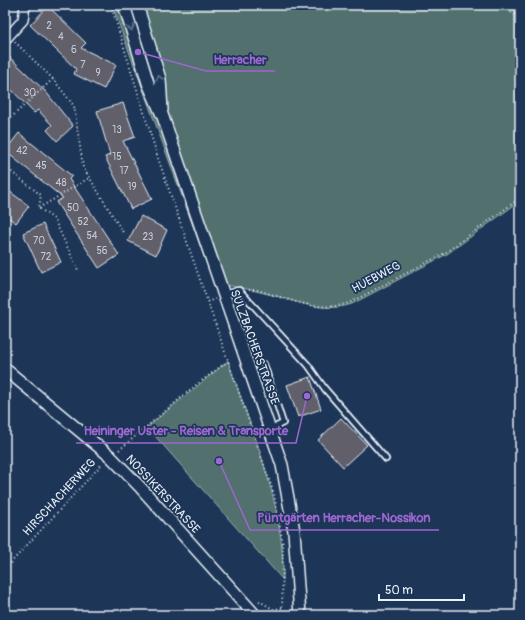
<svg xmlns="http://www.w3.org/2000/svg" width="525" height="620" viewBox="0 0 525 620" font-family="Pangolin,sans-serif">
<style>
.green{fill:#516f6e;stroke:#9cb0b3}
.building{fill:#615e6b;stroke:#e8f1f8}
.lines{fill:none;stroke-linecap:round;stroke-linejoin:round}
.service-casing{stroke:#e8f1f8;stroke-width:8}
.minor-casing{stroke:#e8f1f8;stroke-width:12}
.tertiary-casing{stroke:#e8f1f8;stroke-width:14}
.path{stroke:#e8f1f8;stroke-width:2;stroke-dasharray:1 3;stroke-linecap:butt}
.service{stroke:#1d3557;stroke-width:4.5}
.minor{stroke:#1d3557;stroke-width:9}
.tertiary{stroke:#1d3557;stroke-width:11}
.oneway{stroke:#64778f}
.labels{text-anchor:middle;stroke-width:3.5;stroke-linejoin:round;paint-order:stroke}
.number-label{font-size:10px;fill:#c6ccd5}
.street-label{font-size:12px;fill:#e8f1f8;stroke:#1d3557}
.leader{fill:none;stroke:#9c67d0;stroke-width:1.5}
.callout-dot{fill:#9c67d0;stroke:#1d3557;stroke-width:1.5}
.callout-label{font-size:13px;text-anchor:middle;font-weight:bold;fill:#9c67d0;stroke:#1d3557;stroke-width:3.5;stroke-linejoin:round;paint-order:stroke}
</style>
<rect width="100%" height="100%" fill="#1d3557"/>
<filter id="ink" filterUnits="userSpaceOnUse"><feTurbulence type="fractalNoise" baseFrequency=".025" numOctaves="2"/><feDisplacementMap in="SourceGraphic" scale="8" xChannelSelector="R" yChannelSelector="G"/><feConvolveMatrix kernelMatrix="1 2 1 2 8 2 1 2 1" color-interpolation-filters="sRGB"/></filter>
<g filter="url(#ink)">
<path class="green" d="M112,5H520V201L447,254L352,304C322,314 294,300 264,293C250,289 235,287 221,284L208,267Z
M228,361C252,432 285,504 283,580L147,427Z"/>
<path class="building" d="M48,6L86,43L81,48L116,65L104,89L74,74L76,69L30,25Z
M5,53L46,92L73,126L57,141L47,130L52,125L38,110L34,113L5,83Z
M123,103L135,137L123,141L152,199L131,209L105,157L110,155L97,111Z
M19,133L72,176L69,179L119,255L99,268L56,202L63,198L5,151Z
M5,188L29,206L16,223L5,215Z
M141,216L167,230L156,255L128,241Z
M43,224L61,262L41,272L23,233Z
M310,377L321,409L298,417L287,385Z
M341,418L367,445L343,467L318,440Z"/>
<g class="lines">
<g class="service-casing">
<path id="service" d="M225,294L239,290L308,365L325,389L386,459
M264,364L283,423L271,429"/>
</g>
<g class="minor-casing">
<path id="minor" d="M5,40L23,20L25,5"/>
</g>
<g class="tertiary-casing">
<path id="tertiary" d="M124,5L148,83L163,117L282,465L294,531L300,615
M137,5L160,79L162,110
M5,369L110,456L141,488L255,615"/>
</g>
<path class="path" d="M111,5L158,158L274,494L283,544L282,615
M497,5L520,17
M15,42L53,79L74,106L83,167L124,234
M5,123L53,79
M5,167L41,195L39,208L54,219L78,270
M39,208L89,178
M5,240L6,241
M249,290H258C288,299 319,313 349,303L445,253L520,198
M207,302L215,299
M119,450L196,385L228,361
M5,569L102,464
M259,601L273,609L282,608"/>
<use href="#service" class="service"/>
<use href="#minor" class="minor"/>
<use href="#tertiary" class="tertiary"/>
</g>
<defs><path id="oneway-chevron" d="M-2-3.5L2.5 0L-2 3.5" fill="none" stroke-width="1.6" stroke-linecap="round" stroke-linejoin="round"/></defs>
<g class="oneway">
<use href="#oneway-chevron" transform="translate(131 28) rotate(74)"/>
<use href="#oneway-chevron" transform="translate(159 78) rotate(-105)"/>
</g>
</g>
<g class="labels">
<g class="number-label">
<text x="49" y="29">2</text>
<text x="61" y="40">4</text>
<text x="74" y="53">6</text>
<text x="83" y="68">7</text>
<text x="98" y="76">9</text>
<text x="30" y="96">30</text>
<text x="117" y="133">13</text>
<text x="22" y="154">42</text>
<text x="117" y="160">15</text>
<text x="41" y="169">45</text>
<text x="124" y="174">17</text>
<text x="61" y="186">48</text>
<text x="132" y="190">19</text>
<text x="73" y="211">50</text>
<text x="83" y="225">52</text>
<text x="92" y="239">54</text>
<text x="148" y="240">23</text>
<text x="39" y="244">70</text>
<text x="102" y="254">56</text>
<text x="46" y="260">72</text>
</g>
<g class="street-label">
<text transform="translate(376 277) rotate(-28)" y="4">HUEBWEG</text>
<text transform="translate(255 347) rotate(70)" y="4">SULZBACHERSTRASSE</text>
<text transform="translate(163 494) rotate(47)" y="4">NOSSIKERSTRASSE</text>
<text transform="translate(59 497) rotate(-47)" y="4">HIRSCHACHERWEG</text>
</g>
</g>
<path class="leader" d="M138 52L206 71H275M307 396L296 443H76M219 461L250 530H439"/>
<g class="callout-dot">
<circle cx="138" cy="52" r="4"/>
<circle cx="307" cy="396" r="4"/>
<circle cx="219" cy="461" r="4"/>
</g>
<g class="callout-label">
<text x="240" y="64">Herracher</text>
<text x="186" y="435">Heininger Uster - Reisen &amp; Transporte</text>
<text x="344" y="522">Püntgärten Herracher-Nossikon</text>
</g>
<rect width="525" height="620" fill="none" stroke="#1d3557" stroke-width="20"/>
<rect x="10" y="10" width="505" height="600" fill="none" stroke="#e8f1f8" stroke-width="1.5" filter="url(#ink)"/>
<path d="M379 594v6h85v-6" fill="none" stroke="#e8f1f8" stroke-width="2"/>
<text x="385" y="594" font-size="12" fill="#e8f1f8" stroke="#1d3557" stroke-width="3" paint-order="stroke">50 m</text>
</svg>
